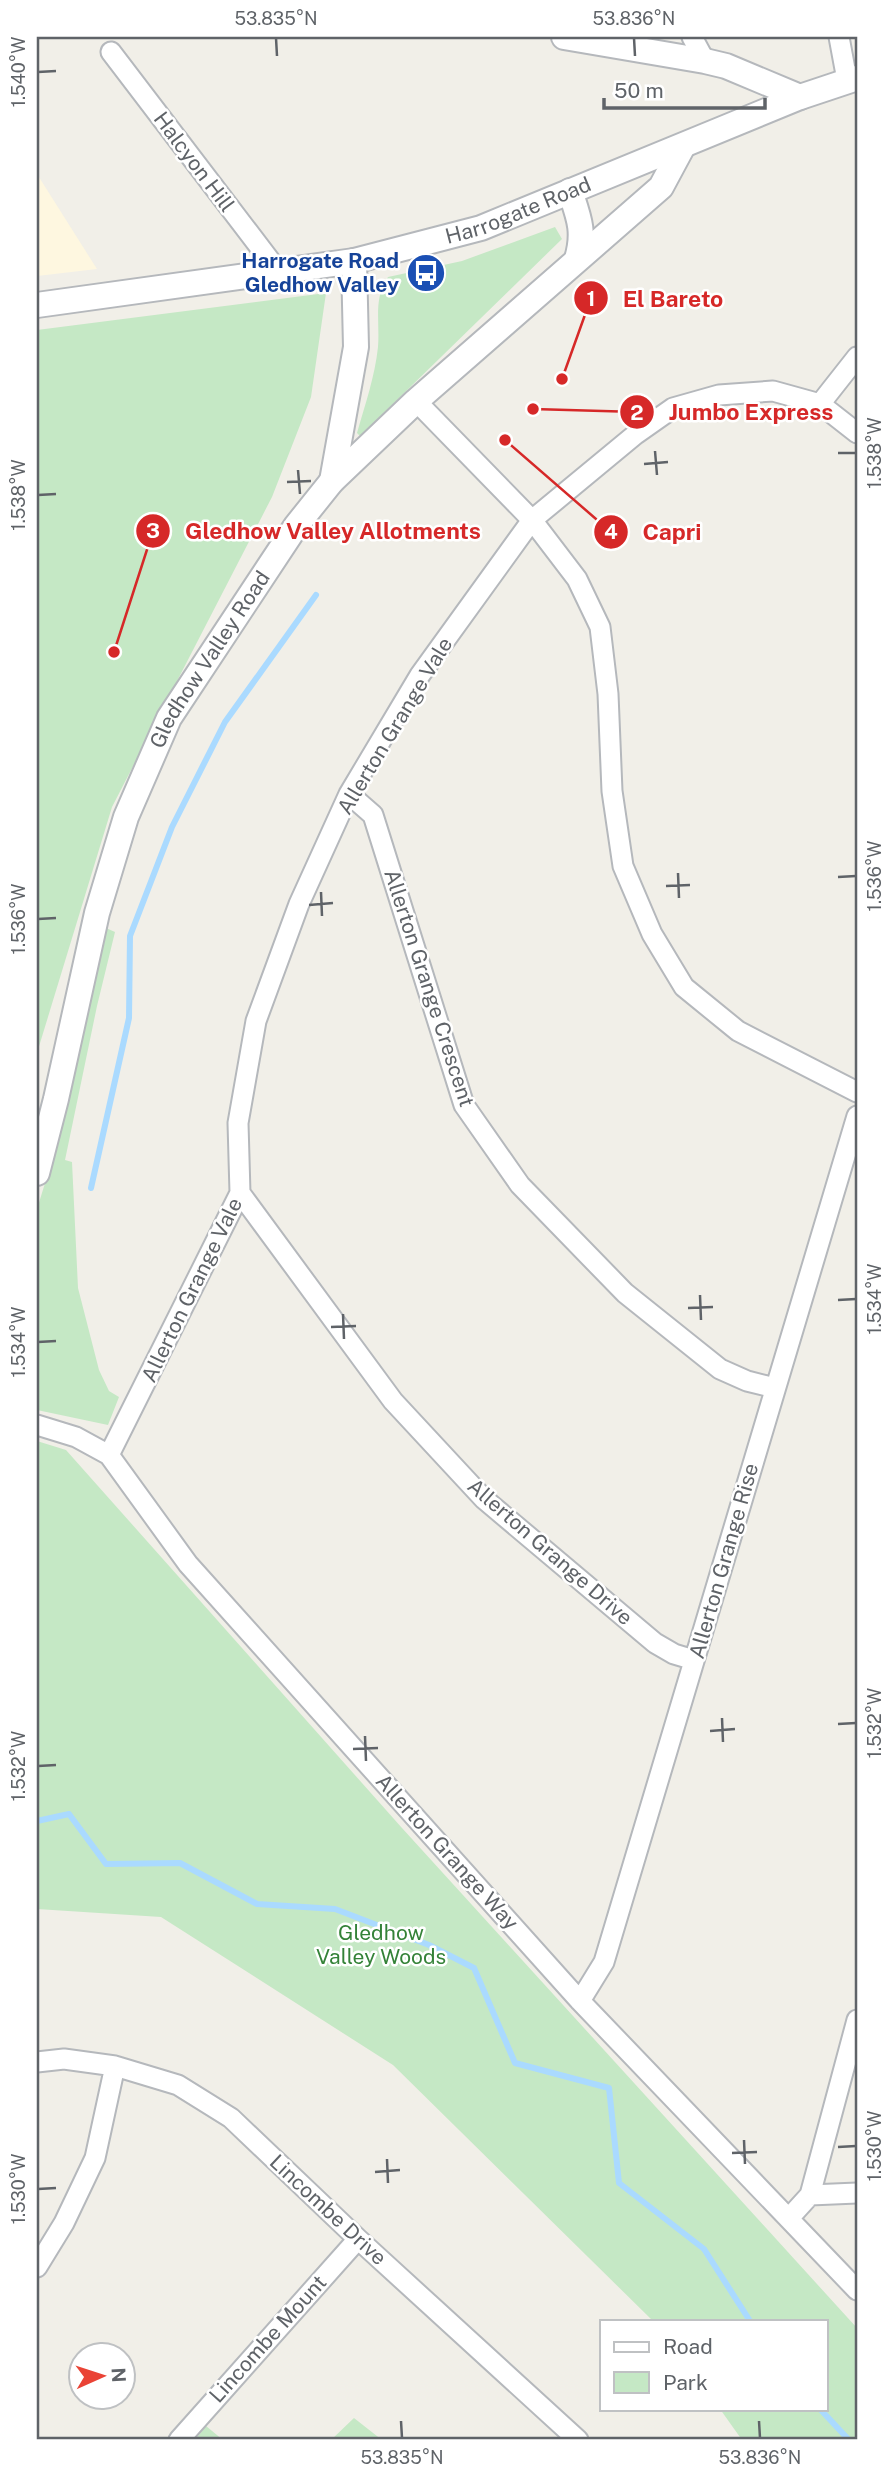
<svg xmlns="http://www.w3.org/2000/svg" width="894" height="2477" viewBox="0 0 894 2477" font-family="'Public Sans',sans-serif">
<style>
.commercial{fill:#fef7e0}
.green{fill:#c5e8c5}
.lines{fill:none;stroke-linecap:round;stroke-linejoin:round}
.stream{stroke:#aadaff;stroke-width:6}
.minor-casing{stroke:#b5b8bc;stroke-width:23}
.tertiary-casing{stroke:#b5b8bc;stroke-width:28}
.minor{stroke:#fff;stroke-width:19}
.tertiary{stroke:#fff;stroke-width:24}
.ticks{fill:none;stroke:#5f6368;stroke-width:2.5}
.labels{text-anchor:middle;stroke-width:5;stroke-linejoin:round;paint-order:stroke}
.street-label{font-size:21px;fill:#5f6368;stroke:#fff}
.transit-label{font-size:21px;font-weight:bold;fill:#164399;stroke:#fff;text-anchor:end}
.park-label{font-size:21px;fill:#348238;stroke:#fff}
.leader{fill:none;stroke:#d62828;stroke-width:2.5}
.callout-dot{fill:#d62828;stroke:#fff;stroke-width:2.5}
.mark-label{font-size:21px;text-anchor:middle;font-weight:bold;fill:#fff}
.callout-label{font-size:23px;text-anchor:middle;font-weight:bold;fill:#d62828;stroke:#fff;stroke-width:5;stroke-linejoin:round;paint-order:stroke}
.neatline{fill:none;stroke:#5f6368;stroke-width:2.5}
.ticks-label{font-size:18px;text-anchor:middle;fill:#5f6368}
</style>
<rect width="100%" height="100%" fill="#f1efe8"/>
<path class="commercial" d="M37,174L97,269L37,276Z"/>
<path class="green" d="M555,227L562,239L360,436L357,433C365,405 375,376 378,347C380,321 373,299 388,277L462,261Z
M326,293L311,397L272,497L112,807L37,1053V330Z
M106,928L115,932L97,1006L65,1160L72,1162L78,1288L99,1370L109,1391L119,1397L108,1425L37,1410V1209L55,1151Z
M37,1441L66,1450L402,1828L857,2328V2440H742L720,2409H826V2321H653L393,2065L161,1917L37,1909Z
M354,2418L382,2440H331Z
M206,2426L223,2440H195Z"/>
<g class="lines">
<path class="stream" d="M91,1188L129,1018L130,936L172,827L225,722L316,595
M37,1821L69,1814L106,1864L180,1863L257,1904L335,1909L429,1945L474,1968L515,2063L609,2088L619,2183L704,2249L750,2321
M820,2409L849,2440"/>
<g class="minor-casing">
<path id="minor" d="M692,37L705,61
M839,37L847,80
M111,52L278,271
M416,401L532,520L577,579L600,627L608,694L612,791L623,866L652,934L684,987L738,1031L857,1092
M820,404L857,357
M349,794L373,815L464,1105L520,1185L625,1293L720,1369L747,1381L775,1388
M240,1193L393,1401L484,1499L655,1643L674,1654L694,1660
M37,1425L76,1437L109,1455L188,1564L580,2001L857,2290
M109,1455L240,1193L238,1123L256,1021L299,904L349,794L420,675L532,520L636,434L673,408L719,395L773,391L820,404L857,433
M580,2001L604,1962L857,1116
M37,2062L64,2059L115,2066L178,2085L231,2118L358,2239L578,2440
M810,2195L857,2193
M790,2217L810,2195L857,2020
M37,2267L64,2223L95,2158L115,2066
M179,2440L358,2239"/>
</g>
<g class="tertiary-casing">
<g id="tertiary">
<path d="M564,37L705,61L726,66L800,97"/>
<path d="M570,191C579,218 585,231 577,259"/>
<path id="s1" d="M37,305L354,261L481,228L800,97L857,78"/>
<path d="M332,481L356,347L354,261"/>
<path id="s2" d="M37,1173L56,1099L97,913L126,817L169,718L296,526L332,481L416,401L661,187L683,146"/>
</g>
</g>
<use href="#minor" class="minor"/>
<use href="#tertiary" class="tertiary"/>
</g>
<path class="ticks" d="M276,38L277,56M634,38L635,56M38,72L56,71M655,451L657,475M838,453H856M644,464L668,462M298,470L300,494M287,482L311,481M38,495L56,494M678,873L679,898M838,877L856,876M666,886L690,885M321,892L322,916M309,905L333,903M38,919L56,918M700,1295L701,1320M838,1300L856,1299M688,1308L713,1307M343,1314L344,1339M331,1327L356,1326M38,1342L56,1341M722,1718L723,1742M838,1724L856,1723M710,1731L735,1729M365,1736L366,1761M353,1749L378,1748M38,1766L56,1765M744,2140L745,2164M838,2147L856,2146M732,2153L757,2152M387,2159L388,2183M375,2172L400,2170M38,2189L56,2188M401,2421L402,2438M759,2421L760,2438"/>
<defs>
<g id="bus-disc" transform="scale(2.0125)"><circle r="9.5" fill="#1a4fb4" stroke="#fff"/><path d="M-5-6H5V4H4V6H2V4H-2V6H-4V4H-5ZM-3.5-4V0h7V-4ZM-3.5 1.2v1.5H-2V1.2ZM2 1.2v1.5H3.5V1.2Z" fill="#fff"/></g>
</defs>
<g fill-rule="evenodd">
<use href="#bus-disc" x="426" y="273"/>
</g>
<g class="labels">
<g class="street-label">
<text transform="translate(194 162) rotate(53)" y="7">Halcyon Hill</text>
<text dy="7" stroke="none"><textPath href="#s1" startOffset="492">Harrogate Road</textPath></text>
<text dy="7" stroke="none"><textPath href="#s2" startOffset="546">Gledhow Valley Road</textPath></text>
<text transform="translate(395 726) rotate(-59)" y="7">Allerton Grange Vale</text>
<text transform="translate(429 988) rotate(72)" y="7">Allerton Grange Crescent</text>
<text transform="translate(192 1290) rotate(-64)" y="7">Allerton Grange Vale</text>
<text transform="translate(550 1552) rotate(41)" y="7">Allerton Grange Drive</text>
<text transform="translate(724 1561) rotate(-74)" y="7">Allerton Grange Rise</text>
<text transform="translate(447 1852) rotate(48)" y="7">Allerton Grange Way</text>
<text transform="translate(328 2210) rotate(43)" y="7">Lincombe Drive</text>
<text transform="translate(268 2339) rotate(-48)" y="7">Lincombe Mount</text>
</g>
<g class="transit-label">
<text x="399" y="268">Harrogate Road<tspan x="399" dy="24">Gledhow Valley</tspan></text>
</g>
<g class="park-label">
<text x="381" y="1940">Gledhow<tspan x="381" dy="24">Valley Woods</tspan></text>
</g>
</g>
<path class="leader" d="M562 379L591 298M533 409L637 412M114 652L153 531M505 440L611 532"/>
<g class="callout-dot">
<circle cx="562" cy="379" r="7"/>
<circle cx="533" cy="409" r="7"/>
<circle cx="114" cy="652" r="7"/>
<circle cx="505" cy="440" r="7"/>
<circle cx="591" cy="298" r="18"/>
<circle cx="637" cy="412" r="18"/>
<circle cx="153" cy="531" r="18"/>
<circle cx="611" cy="532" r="18"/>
</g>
<g class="mark-label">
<text x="591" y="306">1</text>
<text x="637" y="420">2</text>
<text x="153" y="538">3</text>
<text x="611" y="539">4</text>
</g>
<g class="callout-label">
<text x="673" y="307">El Bareto</text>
<text x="751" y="420">Jumbo Express</text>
<text x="333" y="539">Gledhow Valley Allotments</text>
<text x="672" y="540">Capri</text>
</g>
<rect width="894" height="2477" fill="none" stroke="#ffffff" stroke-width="77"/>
<rect x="600" y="2320" width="228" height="91" fill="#ffffff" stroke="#bfc1c3" stroke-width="2"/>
<rect x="614" y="2342" width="35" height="10" fill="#ffffff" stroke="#bfc1c3" stroke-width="2"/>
<text x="663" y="2354" font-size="21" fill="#5f6368">Road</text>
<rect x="614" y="2372" width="35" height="21" fill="#c5e8c5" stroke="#bfc1c3" stroke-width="2"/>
<text x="663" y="2390" font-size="21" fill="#5f6368">Park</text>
<g transform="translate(102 2376) rotate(87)"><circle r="33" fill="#ffffff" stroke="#bfc1c3" stroke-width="2"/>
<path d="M0-5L12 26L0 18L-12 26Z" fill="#ea4335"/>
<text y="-10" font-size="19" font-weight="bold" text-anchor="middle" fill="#5f6368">N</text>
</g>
<path d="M604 98v10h161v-10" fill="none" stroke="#5f6368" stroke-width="3.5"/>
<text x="614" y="98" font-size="21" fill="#5f6368" stroke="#ffffff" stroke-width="5" paint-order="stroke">50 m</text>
<rect x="38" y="38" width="818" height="2400" class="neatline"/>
<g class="ticks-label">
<text x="276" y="25">53.835°N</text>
<text x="634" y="25">53.836°N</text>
<text transform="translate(19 72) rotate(-90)" y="6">1.540°W</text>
<text transform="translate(875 453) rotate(-90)" y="6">1.538°W</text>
<text transform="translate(19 495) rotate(-90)" y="6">1.538°W</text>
<text transform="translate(875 876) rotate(-90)" y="6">1.536°W</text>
<text transform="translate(19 919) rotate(-90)" y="6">1.536°W</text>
<text transform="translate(875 1299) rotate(-90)" y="6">1.534°W</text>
<text transform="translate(19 1342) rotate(-90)" y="6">1.534°W</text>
<text transform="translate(875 1723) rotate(-90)" y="6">1.532°W</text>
<text transform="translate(19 1766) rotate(-90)" y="6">1.532°W</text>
<text transform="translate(875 2146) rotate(-90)" y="6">1.530°W</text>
<text transform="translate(19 2189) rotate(-90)" y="6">1.530°W</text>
<text x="402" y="2464">53.835°N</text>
<text x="760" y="2464">53.836°N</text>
</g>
</svg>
